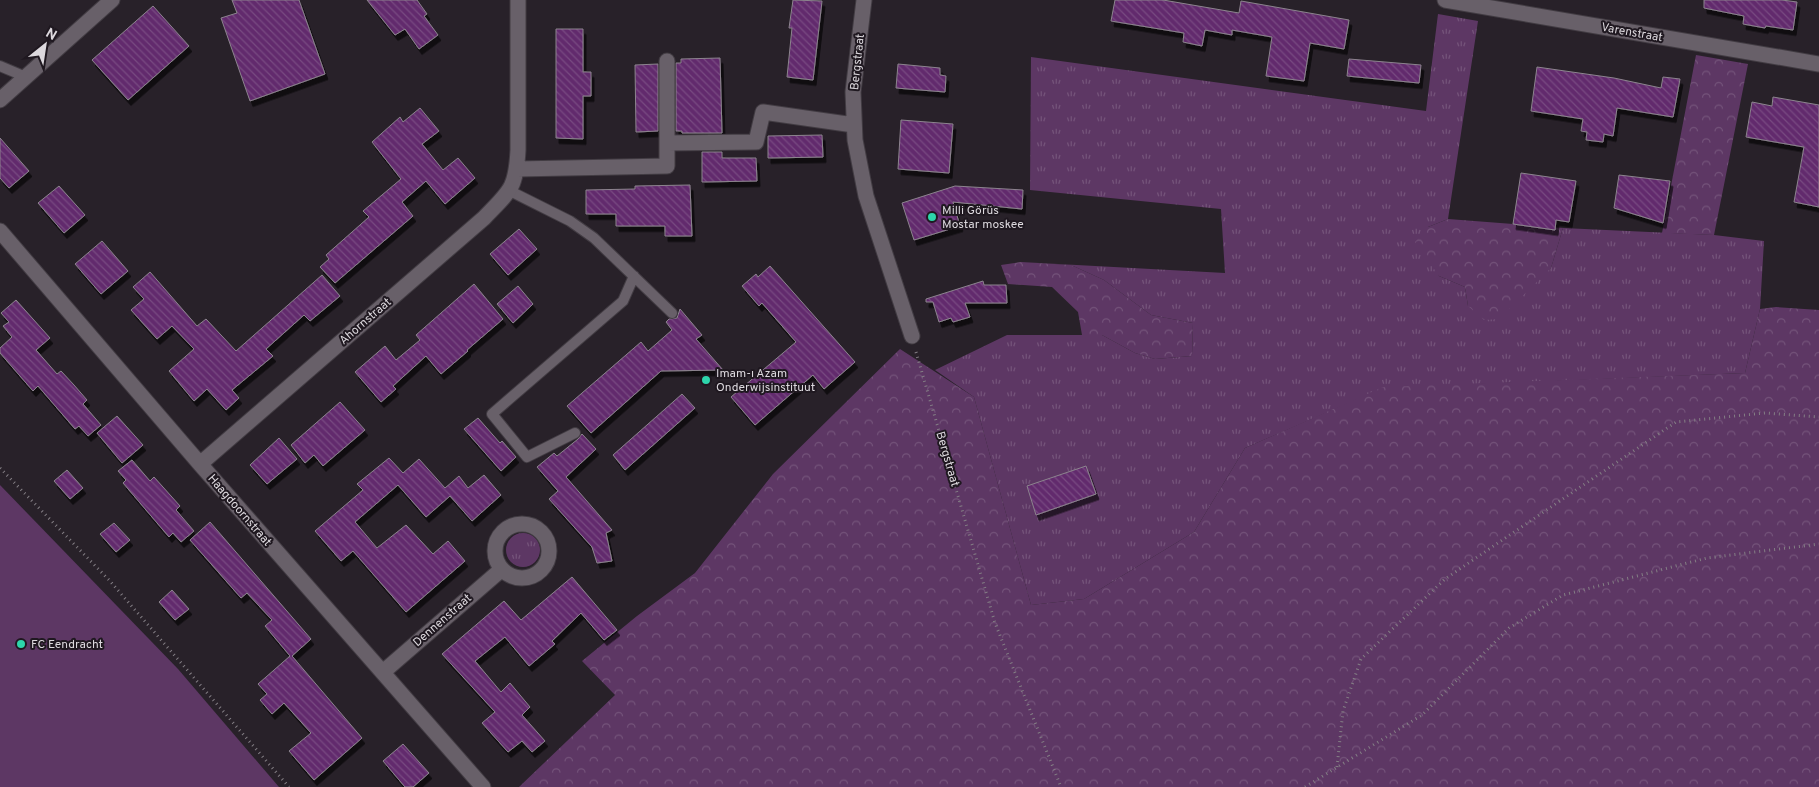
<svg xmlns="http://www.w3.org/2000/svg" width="1819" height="787" viewBox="0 0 1819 787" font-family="Overpass,sans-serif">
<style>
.grass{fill:url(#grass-tufts)}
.forest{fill:url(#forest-crowns)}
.garden{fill:#5d3764}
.building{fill:url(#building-back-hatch);stroke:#8c848e;filter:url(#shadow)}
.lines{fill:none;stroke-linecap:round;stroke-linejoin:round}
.service-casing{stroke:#423c43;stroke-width:12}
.minor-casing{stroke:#423c43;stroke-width:17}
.path{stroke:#847f85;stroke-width:3;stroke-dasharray:1 4;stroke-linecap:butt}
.service{stroke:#686069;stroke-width:10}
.minor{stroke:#686069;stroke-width:15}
.poi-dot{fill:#2dd5ab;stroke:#1f1820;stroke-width:2}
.labels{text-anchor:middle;stroke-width:4;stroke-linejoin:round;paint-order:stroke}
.street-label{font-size:12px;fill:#ddd9de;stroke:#1f1820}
.poi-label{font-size:12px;fill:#ddd9de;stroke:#1f1820;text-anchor:start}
</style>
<defs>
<pattern id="grass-tufts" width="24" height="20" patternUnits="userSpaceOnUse" patternTransform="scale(1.25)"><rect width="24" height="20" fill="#5d3764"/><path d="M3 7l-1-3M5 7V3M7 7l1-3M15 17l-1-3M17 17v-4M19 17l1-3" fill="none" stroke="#74537a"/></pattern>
<pattern id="forest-crowns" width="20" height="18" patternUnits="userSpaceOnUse" patternTransform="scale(1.25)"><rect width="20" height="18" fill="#5d3764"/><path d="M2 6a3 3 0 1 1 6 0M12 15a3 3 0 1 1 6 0" fill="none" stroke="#74537a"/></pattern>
<pattern id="building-back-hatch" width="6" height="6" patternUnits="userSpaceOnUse" patternTransform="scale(1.25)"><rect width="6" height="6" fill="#622b6d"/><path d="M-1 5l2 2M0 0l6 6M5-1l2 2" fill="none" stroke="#784981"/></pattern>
<filter id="shadow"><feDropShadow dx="3" dy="5.5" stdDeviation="0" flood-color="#0009"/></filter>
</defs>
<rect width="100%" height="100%" fill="#282129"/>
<path class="grass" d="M1438,14L1478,21L1448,219L1428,227L1439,276L1465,287L1468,306L1551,268L1563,228L1714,235L1764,241L1760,309L1745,373L1383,388L1245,448L1194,532L1084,599L1031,605L974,397L935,370L1007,335H1102L1135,353L1155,359L1192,356L1193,323L1151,315L1104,280L1071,265L1021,262L1225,273L1221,209L1030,190L1031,57L1426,111Z
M506 550a17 17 0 1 1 34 0a17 17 0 1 1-34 0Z"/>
<path class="forest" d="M1696,55L1748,64L1714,235L1662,233Z
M1448,219L1563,228L1551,268L1499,319L1484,320L1468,306L1465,287L1439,276L1415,242L1428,227Z
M1021,262L1071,265L1104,280L1151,315L1193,323L1192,356L1155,359L1135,353L1102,335H1082L1078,312L1052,287L1008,284L1001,265Z
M1776,307L1819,310V787H519L615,695L582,661L637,616L695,573L773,474L900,349L974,397L1031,605L1084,599L1194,532L1245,448L1383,387L1745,373L1760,309Z"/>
<path class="garden" d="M0,485L178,669L279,787H0Z"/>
<path class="building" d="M232,0H299L325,74L250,101L221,18L237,13Z
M367,0H417L427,14L424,16L438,35L419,49L405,29L395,35Z
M793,0L822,1L813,80L787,77L792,28H789Z
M1115,0H1163L1239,13L1241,1L1349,20L1344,49L1310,43L1304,81L1266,76L1272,37L1232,30V35L1205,30L1202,46L1183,42L1184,33L1111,21Z
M1704,0H1782L1797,2L1793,30L1766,26L1765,28L1743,24L1744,16L1704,8Z
M153,6L189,46L128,100L92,60Z
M556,29H583V72H591V96H583V139L556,138Z
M720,58L722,133H682V131H676V63H681V59Z
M1349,59L1421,65L1419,83L1347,76Z
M658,64V131L636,132L635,65Z
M898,64L940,68V75L946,76L945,92L896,88Z
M1537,67L1614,78L1661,88L1663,77L1680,79L1673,117L1617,108L1613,136L1604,134L1603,142L1586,140L1587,132L1581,131L1583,119L1531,111Z
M1773,97L1819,105V207L1794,202L1804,147L1746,137L1752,102L1772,106Z
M420,108L439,131L422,144L443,170L458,158L475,178L445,204L426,181L402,202L413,216L335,283L320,267L329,259L326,255L369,217L363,211L401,179L372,142L400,117L403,122Z
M901,120L953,124L949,173L898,169Z
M822,135L823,157L768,158V136Z
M0,138L29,171L9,188L0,178Z
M702,152H722V158H756L757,181L702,182Z
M1521,173L1576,181L1569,222L1556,220L1555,230L1513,224Z
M1619,175L1670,181L1663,223L1614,208Z
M690,185L692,236H665V226H616V214H586V190L635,189V186Z
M59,186L85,215L64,233L38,203Z
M955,186L1023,190L1022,209L953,202L960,226L914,240L902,203Z
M519,229L537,249L508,275L490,254Z
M102,241L128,271L101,294L75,264Z
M770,266L855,362L824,389L813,375L755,425L731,397L796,342L762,303L759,306L742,286L756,274L758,277Z
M150,272L197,326L206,319L236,351L322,275L340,296L310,321L304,315L266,349L273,356L232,390L239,398L226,410L207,389L194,401L169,371L194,349L172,326L157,339L131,310L144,299L133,287Z
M983,281L984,285H1006L1007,303H965L970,317L953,322L951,318L939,322L933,302H926V299Z
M474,284L503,319L467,350L468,351L441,374L426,356L393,386L396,389L381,402L355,372L385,346L396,360L420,340L416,335Z
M518,286L533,304L513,323L497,304Z
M16,300L50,338L36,350L57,374L61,371L74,385L87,400L83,404L101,425L88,436L79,426L75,429L38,386L33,391L0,353V348L12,337L3,326L9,322L1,313Z
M680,309L702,335L696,339L723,370L661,371L591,433L567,406L641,342L648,351L672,330L666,322L669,319L677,318Z
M682,394L695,408L625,470L613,455Z
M340,402L365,430L324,465L323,466L314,455L305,463L291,445Z
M117,416L143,445L122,463L97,433Z
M478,418L500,443L502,441L516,457L501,471L464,429Z
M582,434L596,449L566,477L612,530L606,533L612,561L597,563L592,547L549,499L558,491L537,467L554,453L557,456L578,439Z
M279,438L297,459L267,484L250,465Z
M389,458L403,473L419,459L445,488L459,476L468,488L484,475L501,495L472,521L450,496L426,517L398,485L355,522L377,548L406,525L433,554L448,541L465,561L406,612L353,551L341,561L315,531L363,490L357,484Z
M132,460L150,481L154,477L180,506L176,510L194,531L181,542L173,533L169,537L123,483L126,480L118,471Z
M1086,466L1096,494L1036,515L1027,486Z
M67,470L83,488L70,499L54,481Z
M210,522L311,639L292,656L362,738L314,780L289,751L311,733L284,703L272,714L260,700L267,694L258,684L290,656L265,626L272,620L247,593L241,598L190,540Z
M114,523L130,540L116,552L100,534Z
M572,577L617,630L604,640L581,613L552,641L555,644L529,666L505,637L475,661L501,692L510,683L530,707L522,715L545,741L532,752L522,741L508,752L482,723L495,712L442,654L504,601L521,620Z
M172,590L189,609L175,620L159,602Z
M403,744L429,773L413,787H405L383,761Z"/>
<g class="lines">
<g class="service-casing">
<path id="service" d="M0,66L26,77
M510,191L570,221L594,238L672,313
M575,433L527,457L492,414L623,301L634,276"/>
</g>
<g class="minor-casing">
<path id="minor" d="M864,0L853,92L855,140L866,196L912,336
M1445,0L1819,64
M0,100L112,0
M667,143L756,142L763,112L854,125
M517,169L667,166V61
M0,231L200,464L483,787
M200,464L484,218C510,191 516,189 518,150V0
M495 551a27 27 0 1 1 54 0a27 27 0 1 1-54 0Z
M383,672L502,569"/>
</g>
<path class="path" d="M916,352L995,623L1061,787
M0,468L109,580L289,787
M1337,767L1343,711L1361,659L1445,579L1676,422L1765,413L1819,417
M1305,787L1422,715L1509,628L1563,595L1707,558L1819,544"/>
<use href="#service" class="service"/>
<use href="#minor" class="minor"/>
</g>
<g class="poi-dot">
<circle cx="932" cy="217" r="5"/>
<circle cx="706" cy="380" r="5"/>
<circle cx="21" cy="644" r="5"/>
</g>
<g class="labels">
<g class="street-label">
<text transform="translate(1632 32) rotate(10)" y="4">Varenstraat</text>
<text transform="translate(857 62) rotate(-84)" y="4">Bergstraat</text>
<text transform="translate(365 321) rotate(-41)" y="4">Ahornstraat</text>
<text transform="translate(948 459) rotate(74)" y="4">Bergstraat</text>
<text transform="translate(240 510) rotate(49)" y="4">Haagdoornstraat</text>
<text transform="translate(442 620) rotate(-41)" y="4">Dennenstraat</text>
</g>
<g class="poi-label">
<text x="942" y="214">Milli Görüs<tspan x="942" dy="14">Mostar moskee</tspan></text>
<text x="716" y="377">Imam-ı Azam<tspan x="716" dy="14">Onderwijsinstituut</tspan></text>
<text x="31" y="648">FC Eendracht</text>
</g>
</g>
<g transform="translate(45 45) rotate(30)" stroke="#1f1820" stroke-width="4" paint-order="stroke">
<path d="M0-4L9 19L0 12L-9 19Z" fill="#ddd9de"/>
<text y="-8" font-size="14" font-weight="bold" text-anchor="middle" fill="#ddd9de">N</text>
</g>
</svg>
